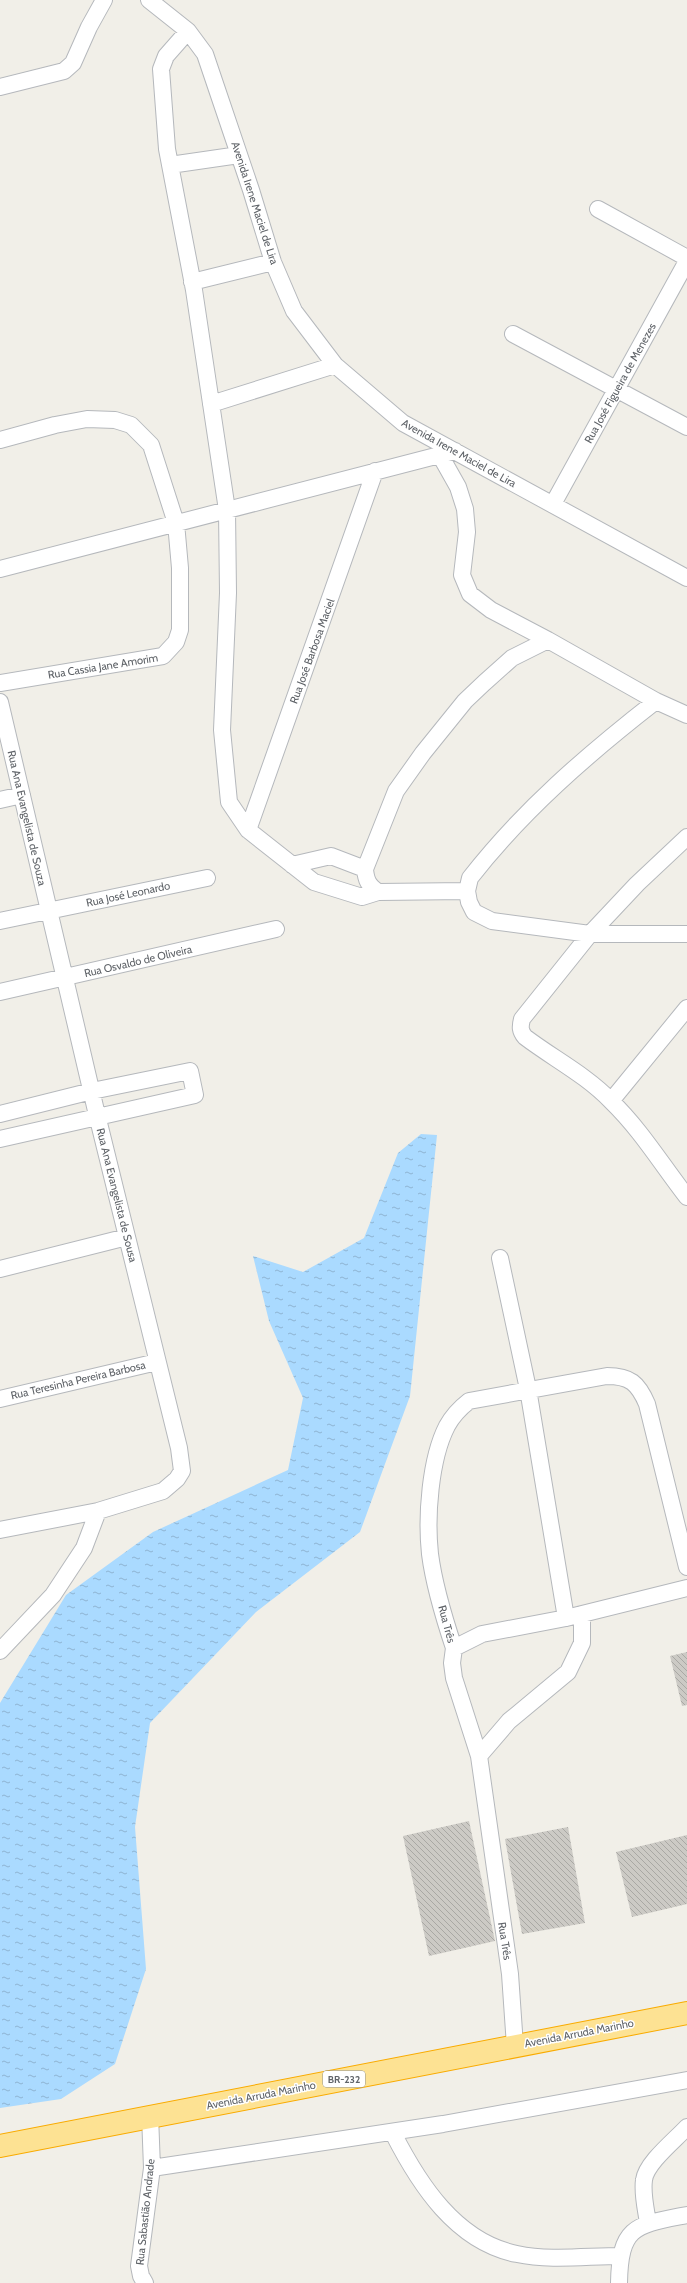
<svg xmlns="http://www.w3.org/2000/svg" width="687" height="2283" viewBox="0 0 687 2283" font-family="Cabin,sans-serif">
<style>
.water{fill:url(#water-ripples)}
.building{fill:url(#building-back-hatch)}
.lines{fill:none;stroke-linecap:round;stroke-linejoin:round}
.minor-casing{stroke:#b5b8bc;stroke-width:18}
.highway-casing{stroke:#f9ab00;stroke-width:24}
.minor{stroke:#fff;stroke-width:16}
.highway{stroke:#fde293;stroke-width:22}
.labels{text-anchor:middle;stroke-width:3;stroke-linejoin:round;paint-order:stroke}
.shield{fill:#fff;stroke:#8f9295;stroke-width:1}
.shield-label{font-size:10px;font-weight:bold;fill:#5f6368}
.street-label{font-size:11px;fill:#5f6368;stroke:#fff}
</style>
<defs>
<pattern id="water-ripples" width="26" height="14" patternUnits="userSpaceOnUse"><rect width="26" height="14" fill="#aadaff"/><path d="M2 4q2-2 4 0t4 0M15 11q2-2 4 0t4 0" fill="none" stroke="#8eb4d2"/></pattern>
<pattern id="building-back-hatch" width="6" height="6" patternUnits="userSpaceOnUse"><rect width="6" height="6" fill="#cccac5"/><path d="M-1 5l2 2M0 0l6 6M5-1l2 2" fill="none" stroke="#a9a8a4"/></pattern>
</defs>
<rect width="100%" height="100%" fill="#f1efe8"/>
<path class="water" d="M421,1134L437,1135L410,1396L360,1532L256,1612L150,1723L135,1827L146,1969L115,2064L61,2099L0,2108V1703L66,1595L153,1532L288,1470L303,1398L269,1321L253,1256L303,1272L364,1238L398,1153Z"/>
<path class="building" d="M687,1652V1705L682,1706L670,1656Z
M469,1821L495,1941L429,1956L403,1836Z
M568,1827L585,1923L522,1934L505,1839Z
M687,1835V1904L632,1917L616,1852Z"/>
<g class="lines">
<g class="minor-casing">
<path id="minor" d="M149,0L188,31L205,54L251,190L273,262L294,311L335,365L403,423L687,578
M188,31L166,56L161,69L167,149L194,290L227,510L228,593L222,730L229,802L248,830L314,882L362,897L378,892
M0,87L64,71L73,63L89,27L104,0
M170,165L239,155
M598,209L687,258
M192,282L273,262
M513,334L687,427
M211,404L335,365
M0,440L55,425L87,419L115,420L131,425L151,445L176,523L180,568V630L176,642L163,656L0,683
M440,455L458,487L465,509L467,532L462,575L470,594L491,610L548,640L656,701L687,715
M553,504L687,261
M0,569L455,451
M656,701C588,754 523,810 470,878L467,891L469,902L474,912L492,921L590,934H687
M0,702L97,1115L179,1448L182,1471L177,1479L163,1491L98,1511L0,1530
M0,800L22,795
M248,830L375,471
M687,837L637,884L590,934L522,1019C520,1027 520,1031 525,1037C554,1059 586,1075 611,1101C641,1130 662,1165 687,1197
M292,865L331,856L365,869
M467,891L378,892C368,885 366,880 365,869L396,791L423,753L465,701L484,683L512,658L548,640
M0,921L207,878
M0,992L276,929
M611,1101L687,1008
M0,1114L92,1091L190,1071L195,1095L0,1139
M500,1258L528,1389L566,1618
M0,1269L127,1237
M0,1399L157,1362
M454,1648L482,1634L566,1618L687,1588
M0,1651L53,1595L84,1548L98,1511
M479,1756L509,1721L568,1672L582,1643V1614
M515,2046L510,1974L479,1756L454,1678L452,1663L454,1648C444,1618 434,1585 430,1554C426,1517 430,1459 447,1426C453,1415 460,1408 469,1401L607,1376C630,1376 638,1383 647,1404L687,1567
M393,2133C419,2184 456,2242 517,2254C550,2261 587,2256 621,2256
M152,2168L443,2124L687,2080
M648,2223C646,2209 642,2194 644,2180C646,2163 675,2140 687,2127
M145,2283L141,2276L139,2266L152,2168L150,2115
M619,2283C620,2225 636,2225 687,2215"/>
</g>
<g class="highway-casing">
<path id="highway" d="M0,2146L687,2013"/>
</g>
<use href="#minor" class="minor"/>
<use href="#highway" class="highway"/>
</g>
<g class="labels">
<rect class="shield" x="323" y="2071" width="42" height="16" rx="3"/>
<g class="shield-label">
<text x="344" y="2083">BR-232</text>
</g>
<g class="street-label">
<text transform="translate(255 203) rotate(72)" y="4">Avenida Irene Maciel de Lira</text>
<text transform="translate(620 383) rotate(-61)" y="4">Rua José Figueira de Menezes</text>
<text transform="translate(459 453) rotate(29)" y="4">Avenida Irene Maciel de Lira</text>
<text transform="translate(312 651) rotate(-70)" y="4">Rua José Barbosa Maciel</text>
<text transform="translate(103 666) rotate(-9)" y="4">Rua Cassia Jane Amorim</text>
<text transform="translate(27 818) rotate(77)" y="4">Rua Ana Evangelista de Souza</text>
<text transform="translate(128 894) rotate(-12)" y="4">Rua José Leonardo</text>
<text transform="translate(138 961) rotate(-13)" y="4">Rua Osvaldo de Oliveira</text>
<text transform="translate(117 1195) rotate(76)" y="4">Rua Ana Evangelista de Sousa</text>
<text transform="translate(78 1380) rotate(-13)" y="4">Rua Teresinha Pereira Barbosa</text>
<text transform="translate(447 1624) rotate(75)" y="4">Rua Três</text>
<text transform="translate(505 1941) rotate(81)" y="4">Rua Três</text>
<text transform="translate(579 2033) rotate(-11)" y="4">Avenida Arruda Marinho</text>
<text transform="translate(261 2095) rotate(-11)" y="4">Avenida Arruda Marinho</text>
<text transform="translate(145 2212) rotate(-84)" y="4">Rua Sabastião Andrade</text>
</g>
</g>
</svg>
